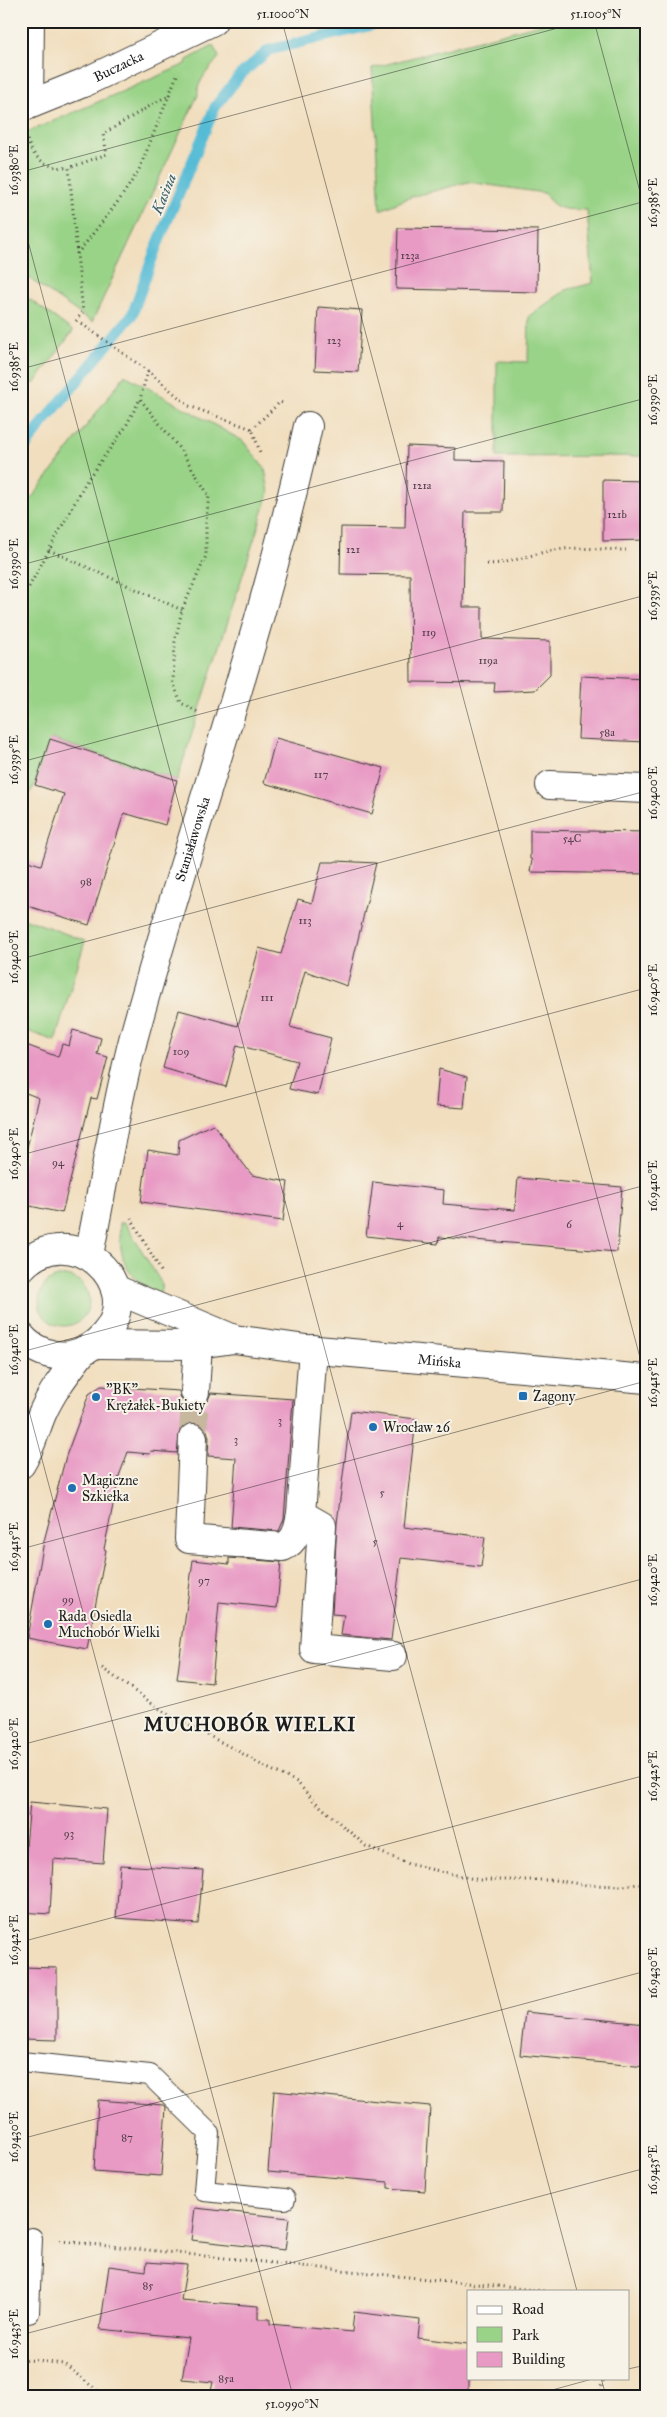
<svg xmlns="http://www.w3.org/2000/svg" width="667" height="2417" viewBox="0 0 667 2417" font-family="'IM FELL Great Primer',serif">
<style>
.green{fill:#99d387;stroke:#5a7852}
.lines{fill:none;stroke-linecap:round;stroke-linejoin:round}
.stream{stroke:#57bcd6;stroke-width:11}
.building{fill:#e89ac4}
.minor-tunnel{stroke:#c6b79e;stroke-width:28;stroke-dasharray:28 14;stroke-linecap:butt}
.service-casing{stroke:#3c3934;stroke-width:22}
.minor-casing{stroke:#3c3934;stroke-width:30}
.tertiary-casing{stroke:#3c3934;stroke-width:30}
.path{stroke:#3c3934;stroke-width:3;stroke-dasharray:1 4;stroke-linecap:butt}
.service{stroke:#fff;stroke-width:20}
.minor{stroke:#fff;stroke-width:28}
.tertiary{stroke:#fff;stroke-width:28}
.ticks{fill:none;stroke:#1c1c1c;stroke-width:1;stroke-opacity:0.45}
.poi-dot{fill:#1f6fb2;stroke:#f7f3e8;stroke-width:2}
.labels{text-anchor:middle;stroke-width:4;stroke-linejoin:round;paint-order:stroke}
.number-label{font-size:11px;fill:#4f3c46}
.street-label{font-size:14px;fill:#1c1c1c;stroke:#f7f3e8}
.poi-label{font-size:14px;fill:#1c1c1c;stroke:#f7f3e8;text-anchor:start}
.water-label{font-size:15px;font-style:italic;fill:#345c66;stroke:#f7f3e8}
.district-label{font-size:19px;font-weight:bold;letter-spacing:1px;fill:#1c1c1c;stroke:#f7f3e8}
.neatline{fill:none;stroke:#1c1c1c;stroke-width:2}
.ticks-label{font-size:12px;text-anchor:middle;fill:#1c1c1c}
</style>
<rect width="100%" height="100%" fill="#f7f3e8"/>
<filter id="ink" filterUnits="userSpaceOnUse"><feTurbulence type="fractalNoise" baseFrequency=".02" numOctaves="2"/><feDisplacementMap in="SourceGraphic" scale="10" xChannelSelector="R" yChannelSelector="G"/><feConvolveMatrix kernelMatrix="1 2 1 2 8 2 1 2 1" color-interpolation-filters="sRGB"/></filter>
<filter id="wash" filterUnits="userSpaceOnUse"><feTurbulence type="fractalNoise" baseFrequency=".0096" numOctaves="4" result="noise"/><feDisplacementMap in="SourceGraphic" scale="20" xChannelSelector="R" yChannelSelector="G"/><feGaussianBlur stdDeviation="1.12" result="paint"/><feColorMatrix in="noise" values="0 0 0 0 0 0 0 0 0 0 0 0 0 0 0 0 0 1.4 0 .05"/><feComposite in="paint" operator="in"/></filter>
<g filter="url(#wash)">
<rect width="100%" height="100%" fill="#f1debe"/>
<path class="green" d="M552,21H646V456L497,457V361L528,362L529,316L566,290L593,283L587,210C566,209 556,212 544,193L468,182L411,197L380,210L372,68Z
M213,46L219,57C211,68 196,81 198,95L92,322L21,273V135L186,64L187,60Z
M21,293L73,331L34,384L21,373Z
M125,375L243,441L265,469L269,493L177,780L51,739L35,785L21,806V512Z
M21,917L85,941L55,1041L21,1029Z
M120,1223H125L162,1284L160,1294C125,1278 119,1261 120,1223Z
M39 1301a25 25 0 1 1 50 0a25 25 0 1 1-50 0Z"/>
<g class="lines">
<path class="stream" d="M21,453L43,423L132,315L156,248L215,107L240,75L269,50L389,21"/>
</g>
<g id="blocks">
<path class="building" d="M398,228L538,230L537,292L396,289Z
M318,307L362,310L358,372L315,370Z
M407,446L455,448V460L504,461L503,512H465L463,607H482V639L550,641V675L535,690L494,692L495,683L411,682L410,575L340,574L341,527L405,528Z
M603,480L646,481V540L603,541Z
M581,676L646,679V742L578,739Z
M276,738L384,768L372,814L264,783Z
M50,739L177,780L165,825L124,813L89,925L21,904V859L41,865L64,794L35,785Z
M530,830L646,832V874L530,872L532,860L530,859Z
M336,861L376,863L347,986L305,971L290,1027L331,1038L318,1095L289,1089L297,1061L237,1045L226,1087L163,1068L179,1010L238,1026L259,948L281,954L298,899L312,903L322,862H335Z
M73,1030L101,1038L97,1054L108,1057L97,1099L91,1098L62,1213L21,1204V1172L39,1098L21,1091V1043L58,1057L62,1044L69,1046Z
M439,1069L467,1077L464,1108L436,1106Z
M213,1124L252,1175L288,1182L283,1221L141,1202L148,1150L178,1155L179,1140Z
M518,1178L622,1187L617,1252L439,1237L438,1244L366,1236L373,1182L444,1190L443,1204L515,1210Z
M101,1386L179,1391L181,1399L186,1405L194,1408L202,1406L208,1400L211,1393L293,1399L284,1519L279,1531L231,1527L236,1458L208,1456L209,1438L207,1430L201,1425L194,1422L186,1424L180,1429L177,1453L151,1451L150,1454L128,1452L119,1476L104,1549L106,1550L87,1649L27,1638L44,1541L66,1456L89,1394Z
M351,1411L416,1419L404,1527L485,1537L481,1567L401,1558L391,1640L341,1635L344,1615L332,1614L337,1523Z
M229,1558L281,1562L277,1608L219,1602L212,1683L177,1679L193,1560L229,1564Z
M30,1802L107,1809L103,1863L53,1859L50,1914L21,1912V1857L25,1858Z
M120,1865L203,1870L198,1924L116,1918Z
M21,1967L57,1968V2040L21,2039Z
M525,2012L646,2024V2067L520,2055Z
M274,2091L430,2106L425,2191L388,2188V2182L268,2172Z
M98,2100L163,2105L166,2107L161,2176L94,2171Z
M195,2208L289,2218L285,2250L191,2240Z
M147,2262L187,2265L181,2300L258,2306V2319H270V2324L352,2332L354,2312L420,2320L418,2338L468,2344V2396H210L213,2382L182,2379L189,2338L100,2329L109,2266L146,2271Z"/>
</g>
</g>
<g filter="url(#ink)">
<use href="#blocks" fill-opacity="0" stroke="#3c3934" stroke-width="1"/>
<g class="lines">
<path class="minor-tunnel" d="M193,1438L195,1392"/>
<g class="service-casing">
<path id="service" d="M33,103L34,21
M21,2062L150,2075L209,2133L204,2191L285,2199
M21,2313H29L32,2238"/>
</g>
<g class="minor-casing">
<g id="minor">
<path id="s1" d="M21,108L83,83L213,21"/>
<path d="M550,785L646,789"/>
<path id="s2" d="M89,1255C104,1182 115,1108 134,1036C190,832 263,633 308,426"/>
<path d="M313,1349L301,1514L322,1526L314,1649L393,1656"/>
<path d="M195,1392L198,1344"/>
<path d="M193,1438L189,1539L283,1547C297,1541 298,1527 301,1514"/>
</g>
</g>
<g class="tertiary-casing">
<g id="tertiary">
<path d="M21,1268C70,1214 148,1285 104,1335C94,1346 83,1353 69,1355C52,1358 31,1349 21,1336"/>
<path d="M115,1289L234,1339"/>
<path id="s3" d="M97,1344L191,1345L234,1339L306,1349L646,1379"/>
<path d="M21,1464C31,1448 35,1431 42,1414C52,1391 67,1372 82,1352"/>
</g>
</g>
<path class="path" d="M27,140C34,160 47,168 69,168
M77,254L69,168L107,154L103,134L170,94
M76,321L83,312L77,254L120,199L139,170L177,75
M82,324L148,371L189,406L252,429L261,455
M148,371L140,399L182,452L209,496L206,521V556L182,610L175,642L173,682L181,703L198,712
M252,429L280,402L285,404
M49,550L182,610
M487,564C513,564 537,551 563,549C584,547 605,550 626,550
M29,587L87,480L125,428L140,399
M131,1218L162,1273
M102,1668L167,1714L238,1751L263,1766L297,1782L312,1799L366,1846L408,1864L479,1880H554L587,1885L623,1886L646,1883
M60,2241L544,2291
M21,2359L64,2364L104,2396
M598,2396L604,2378"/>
<use href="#service" class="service"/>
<use href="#minor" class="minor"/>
<use href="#tertiary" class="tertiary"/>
</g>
</g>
<path class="ticks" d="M282,21L646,1380M594,21L646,214M21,172L584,21M21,215L577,2291M21,369L646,201M21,565L646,398M21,762L646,595M21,959L646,791M21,1155L646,988M21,1352L646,1185M21,1381L293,2396M21,1549L646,1381M21,1745L646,1578M21,1942L646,1775M21,2139L646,1971M21,2335L646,2168M628,2369L646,2365M601,2378L606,2396M530,2396L596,2378"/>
<g class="poi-dot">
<rect x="518" y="1391" width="10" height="10" rx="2.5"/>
<circle cx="96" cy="1397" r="5"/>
<circle cx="373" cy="1427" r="5"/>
<circle cx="72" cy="1488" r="5"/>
<circle cx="48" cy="1624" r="5"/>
</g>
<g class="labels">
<g class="number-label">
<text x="410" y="259">123a</text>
<text x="334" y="344">123</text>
<text x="422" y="489">121a</text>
<text x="617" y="518">121b</text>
<text x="353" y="553">121</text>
<text x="429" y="636">119</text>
<text x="488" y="664">119a</text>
<text x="607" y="736">58a</text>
<text x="321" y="778">117</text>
<text x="572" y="842">54C</text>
<text x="86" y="885">98</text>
<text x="305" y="924">113</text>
<text x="267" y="1001">111</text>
<text x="181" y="1055">109</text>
<text x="58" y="1166">94</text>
<text x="400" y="1227">4</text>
<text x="569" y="1228">6</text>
<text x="280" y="1424">3</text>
<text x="236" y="1443">3</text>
<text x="382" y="1496">5</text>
<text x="375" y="1545">5</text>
<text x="204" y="1584">97</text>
<text x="68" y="1603">99</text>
<text x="69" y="1837">93</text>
<text x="127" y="2141">87</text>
<text x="148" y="2289">85</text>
<text x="226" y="2382">85a</text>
</g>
<g class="street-label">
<text dy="5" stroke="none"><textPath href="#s1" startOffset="106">Buczacka</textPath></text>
<text dy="5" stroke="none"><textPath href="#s2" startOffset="429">Stanisławowska</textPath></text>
<text dy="5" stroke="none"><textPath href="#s3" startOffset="344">Mińska</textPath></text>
</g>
<g class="poi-label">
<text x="106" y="1394">"BK"<tspan x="106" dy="16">Krężałek-Bukiety</tspan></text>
<text x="533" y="1401">Zagony</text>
<text x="383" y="1432">Wrocław 26</text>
<text x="82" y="1485">Magiczne<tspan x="82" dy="16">Szkiełka</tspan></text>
<text x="58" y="1621">Rada Osiedla<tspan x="58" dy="16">Muchobór Wielki</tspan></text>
</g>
<g class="water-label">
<text transform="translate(164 194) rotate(-68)" y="5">Kasina</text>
</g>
<g class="district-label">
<text x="250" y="1731">MUCHOBÓR WIELKI</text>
</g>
</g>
<rect width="667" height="2417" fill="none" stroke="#f7f3e8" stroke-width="55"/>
<rect x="467" y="2290" width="162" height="90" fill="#f7f3e8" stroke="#9f9d96"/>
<rect x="477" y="2306" width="25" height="8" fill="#ffffff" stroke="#9f9d96"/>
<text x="512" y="2314" font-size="15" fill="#1c1c1c">Road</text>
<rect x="477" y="2327" width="25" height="15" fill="#99d387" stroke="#9f9d96"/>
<text x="512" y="2340" font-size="15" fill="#1c1c1c">Park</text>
<rect x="477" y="2352" width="25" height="15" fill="#e89ac4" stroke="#9f9d96"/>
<text x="512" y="2364" font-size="15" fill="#1c1c1c">Building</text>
<rect x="28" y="28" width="612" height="2362" class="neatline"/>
<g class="ticks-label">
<text x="283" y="18">51.1000°N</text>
<text x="596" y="18">51.1005°N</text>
<text transform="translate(14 170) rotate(-90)" y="4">16.9380°E</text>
<text transform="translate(653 203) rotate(-90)" y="4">16.9385°E</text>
<text transform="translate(14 367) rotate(-90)" y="4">16.9385°E</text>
<text transform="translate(653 400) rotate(-90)" y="4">16.9390°E</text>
<text transform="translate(14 564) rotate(-90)" y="4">16.9390°E</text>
<text transform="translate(653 596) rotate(-90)" y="4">16.9395°E</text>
<text transform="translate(14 760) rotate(-90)" y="4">16.9395°E</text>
<text transform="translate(653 793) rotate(-90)" y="4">16.9400°E</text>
<text transform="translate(14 957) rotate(-90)" y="4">16.9400°E</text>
<text transform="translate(653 990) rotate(-90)" y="4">16.9405°E</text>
<text transform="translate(14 1154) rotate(-90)" y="4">16.9405°E</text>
<text transform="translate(653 1186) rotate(-90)" y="4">16.9410°E</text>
<text transform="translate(14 1350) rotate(-90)" y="4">16.9410°E</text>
<text transform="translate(653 1383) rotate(-90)" y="4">16.9415°E</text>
<text transform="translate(14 1547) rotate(-90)" y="4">16.9415°E</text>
<text transform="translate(653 1580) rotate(-90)" y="4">16.9420°E</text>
<text transform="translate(14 1744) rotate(-90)" y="4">16.9420°E</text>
<text transform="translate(653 1776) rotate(-90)" y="4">16.9425°E</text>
<text transform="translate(14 1940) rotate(-90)" y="4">16.9425°E</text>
<text transform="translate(653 1973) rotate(-90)" y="4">16.9430°E</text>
<text transform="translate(14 2137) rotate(-90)" y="4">16.9430°E</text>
<text transform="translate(653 2170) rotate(-90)" y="4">16.9435°E</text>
<text transform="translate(14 2334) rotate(-90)" y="4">16.9435°E</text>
<text x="292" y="2408">51.0990°N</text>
</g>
</svg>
